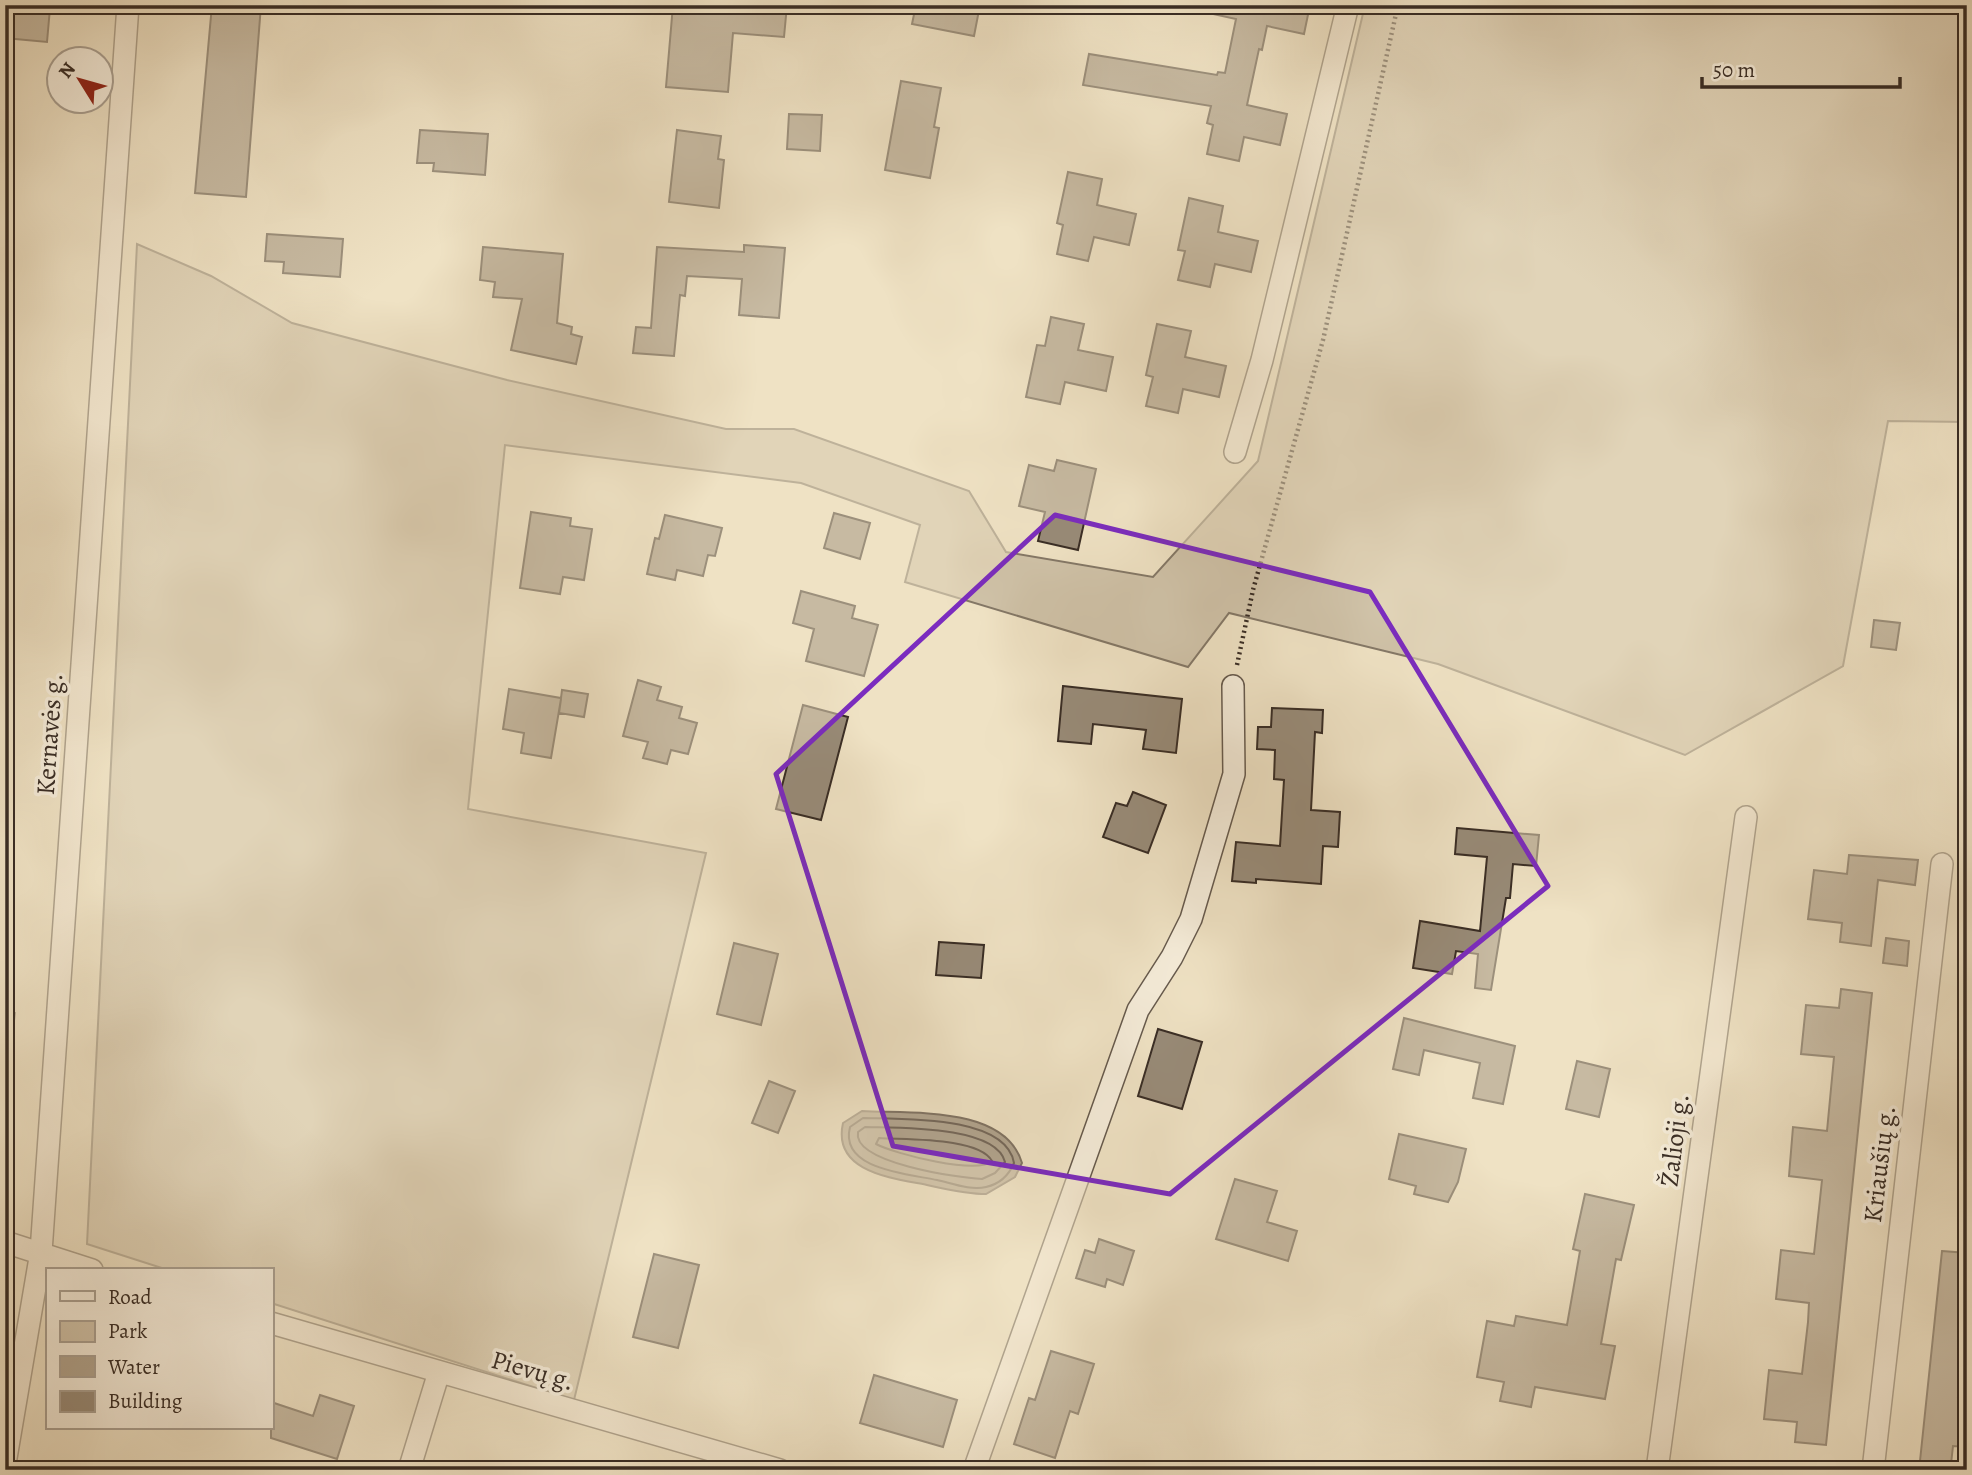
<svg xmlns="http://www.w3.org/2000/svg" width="1972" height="1475" viewBox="0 0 1972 1475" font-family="Alegreya,serif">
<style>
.green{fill:#d0c3a9;stroke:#847867;stroke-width:2}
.water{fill:#b1a48e;stroke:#817464;stroke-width:2}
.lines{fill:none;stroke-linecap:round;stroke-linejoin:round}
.shore{stroke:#75685a;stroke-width:2}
.building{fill:#988b78;stroke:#392d25;stroke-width:2}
.minor-casing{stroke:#665a4d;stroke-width:24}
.path{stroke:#392d25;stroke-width:4.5;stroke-dasharray:2 3.5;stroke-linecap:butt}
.minor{stroke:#f5ecd9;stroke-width:21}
.marked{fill:none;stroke:#7b2cbf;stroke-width:5;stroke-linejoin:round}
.labels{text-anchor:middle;stroke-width:7;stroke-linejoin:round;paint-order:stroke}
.street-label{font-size:26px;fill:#392d25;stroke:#f5ecd9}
</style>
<rect width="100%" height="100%" fill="#efe2c4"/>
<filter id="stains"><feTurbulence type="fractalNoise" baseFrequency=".00286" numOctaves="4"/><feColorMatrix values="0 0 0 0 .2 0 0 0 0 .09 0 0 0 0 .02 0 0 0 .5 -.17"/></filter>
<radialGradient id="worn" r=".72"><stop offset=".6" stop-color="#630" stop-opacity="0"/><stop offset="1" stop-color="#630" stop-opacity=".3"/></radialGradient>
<path class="green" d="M1365,5H1967V422L1888,421L1843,666L1685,755L1438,664L1229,613L1188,667L905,582L920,525L801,483L505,445L468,809L706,853L574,1400L271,1303V1270H168L87,1244L137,244L211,276L292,323L507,380L726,429H794L969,491L1006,552L1153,577L1258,461Z
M5,1010L15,1013L5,1090Z"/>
<path class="water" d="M862,1111C910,1114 1005,1105 1022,1163L1015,1177L986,1194C966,1194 946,1189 927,1185C892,1178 832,1172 843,1123Z"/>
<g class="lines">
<path class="shore" d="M863,1118C901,1119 1006,1115 1014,1163C1009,1175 999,1184 986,1187C971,1191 951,1183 937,1180C909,1174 839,1170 850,1127Z
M865,1127C896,1128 996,1125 1005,1162L995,1173L982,1179C959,1178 852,1163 858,1132Z
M879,1138C905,1140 979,1137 992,1161C977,1175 895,1154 876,1144Z"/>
</g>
<path class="building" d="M5,5L50,8L47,42L5,38Z
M212,5H261L246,197L195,193Z
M673,5H787L784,37L733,33L728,92L666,87Z
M916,5H980L974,36L912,24Z
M1214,5H1310L1304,34L1267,26L1262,50L1259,49L1247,105L1287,114L1280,145L1244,137L1239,161L1207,154L1213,125L1207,123L1211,106L1083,85L1089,54L1217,75L1218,72L1225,73L1236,19L1213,14Z
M901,81L941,88L934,127L939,128L930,178L885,170Z
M789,114L822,115L820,151L787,149Z
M420,130L488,134L485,175L433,171L434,163H417Z
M677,130L721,136L718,159L724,160L719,208L669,202Z
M1068,172L1102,179L1097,205L1136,214L1129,245L1094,237L1088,261L1057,254L1063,225L1057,223Z
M1189,198L1223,206L1218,232L1258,241L1251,272L1215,264L1210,287L1178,280L1185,251L1178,250Z
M267,234L343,239L340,277L283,273L284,262L265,261Z
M744,245L785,248L779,318L739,315L742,279L687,276L685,296L680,295L674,356L633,353L636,327L651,328L657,247L744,252Z
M483,247L563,254L557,323L572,327L571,334L582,337L576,364L511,350L522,299L493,297L495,282L480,280Z
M1051,317L1084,324L1078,350L1113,357L1106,391L1065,382L1060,404L1026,397L1037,345L1045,346Z
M1157,324L1191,331L1185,357L1226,366L1219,397L1183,389L1178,413L1146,406L1153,377L1146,375Z
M1057,460L1096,469L1078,550L1038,541L1045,512L1019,506L1029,465L1054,471Z
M531,512L571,518L570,526L592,529L584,580L563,577L560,594L520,588Z
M834,513L870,523L860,559L824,548Z
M665,515L722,528L715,556L708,555L703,576L677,570L675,580L647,574L655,538L659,539Z
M801,591L855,606L852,618L878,625L864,676L806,661L814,629L793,623Z
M1874,620L1900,623L1896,650L1871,647Z
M638,680L661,687L657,700L682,707L679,718L697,723L688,754L671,750L667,764L643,758L648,742L623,736Z
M1063,686L1182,699L1176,753L1143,749L1146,730L1093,724L1091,744L1058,741Z
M509,689L561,698L562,690L588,694L584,717L559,713L561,699L551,758L521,753L524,733L503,729Z
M803,705L848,717L821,820L776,809Z
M1272,708L1323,710L1322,733L1315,732L1311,810L1340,812L1338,847L1323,846L1321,884L1256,879V883L1232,881L1236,842L1280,846L1284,780L1274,779L1275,750L1257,749L1258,727H1271Z
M1133,792L1166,805L1148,853L1103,837L1116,803L1127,806Z
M1457,828L1539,835L1536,866L1513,864L1510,898H1506L1491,990L1475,988L1478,954L1456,951L1452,974L1413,968L1420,921L1480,931L1487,857L1455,854Z
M1849,855L1918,860L1915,885L1878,880L1871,946L1840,942L1842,923L1808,919L1814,870L1847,874Z
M1886,938L1909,941L1907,966L1883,963Z
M939,942L984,945L981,978L936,975Z
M734,943L778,954L761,1025L717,1014Z
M1841,989L1872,993L1826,1445L1795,1442L1797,1422L1764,1419L1769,1370L1802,1374L1808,1322L1809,1303L1776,1299L1781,1250L1814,1254L1820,1199L1822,1180L1789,1176L1793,1127L1827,1131L1834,1057L1801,1054L1806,1005L1839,1008Z
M1404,1018L1515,1046L1503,1104L1473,1098L1480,1063L1424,1050L1419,1075L1393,1069Z
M1158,1029L1202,1042L1182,1109L1138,1096Z
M1577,1061L1610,1069L1599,1117L1566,1109Z
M769,1081L795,1091L778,1133L752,1123Z
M1399,1134L1466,1149L1458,1182L1448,1202L1414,1194L1416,1186L1389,1179Z
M1235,1179L1277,1191L1267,1222L1297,1231L1288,1261L1216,1239Z
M1585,1194L1634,1205L1621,1260L1616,1259L1601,1344L1615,1346L1605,1399L1535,1387L1531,1407L1500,1401L1504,1382L1477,1377L1487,1321L1514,1326L1516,1316L1567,1325L1580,1251L1573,1249Z
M1099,1239L1134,1251L1123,1285L1107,1279L1105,1287L1076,1278L1085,1250L1095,1253Z
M1942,1251L1967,1253V1321L1958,1397L1967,1398V1447L1953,1446L1951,1464L1920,1461Z
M654,1254L699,1265L678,1348L633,1337Z
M1051,1351L1094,1364L1078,1414L1070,1411L1055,1458L1014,1444L1029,1398L1035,1400Z
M874,1375L957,1400L943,1447L860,1423Z
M320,1395L354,1406L337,1459L271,1438V1402L313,1416Z"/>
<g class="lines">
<g class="minor-casing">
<path id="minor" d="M1235,452L1262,360L1348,5
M5,1242L92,1270
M271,1323L780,1470
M5,1464L41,1252L128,5
M409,1470L439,1372
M974,1470L1138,1010L1172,957L1191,919L1234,774L1233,686
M1657,1470L1746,817
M1873,1470L1942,864"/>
</g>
<path class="path" d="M1237,665L1253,590L1323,340L1398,5"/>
<use href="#minor" class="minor"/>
</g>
<path d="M0 0H1972V1475H0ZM1055,515L1370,592L1548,886L1170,1194L893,1146L776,774Z" fill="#efe2c4" fill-opacity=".55" fill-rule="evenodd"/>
<path class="marked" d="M1055,515L1370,592L1548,886L1170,1194L893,1146L776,774Z"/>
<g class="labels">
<g class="street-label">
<text transform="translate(49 734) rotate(-86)" y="9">Kernavės g.</text>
<text transform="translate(1674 1140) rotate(-83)" y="9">Žalioji g.</text>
<text transform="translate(1879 1164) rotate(-83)" y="9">Kriaušių g.</text>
<text transform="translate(533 1370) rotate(16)" y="9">Pievų g.</text>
</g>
</g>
<rect width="1972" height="1475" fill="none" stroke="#efe2c4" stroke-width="28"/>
<rect x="7" y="7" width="1958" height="1461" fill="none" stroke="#392d25" stroke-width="3.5"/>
<rect x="14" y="14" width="1944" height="1447" fill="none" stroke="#392d25" stroke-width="2"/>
<rect x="46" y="1268" width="228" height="161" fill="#f5ecd9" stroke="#aaa091" stroke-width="2"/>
<rect x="60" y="1291" width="35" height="10" fill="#f5ecd9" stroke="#aaa091" stroke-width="2"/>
<text x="108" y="1304" font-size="21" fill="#392d25">Road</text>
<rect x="60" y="1321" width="35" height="21" fill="#d0c3a9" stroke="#aaa091" stroke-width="2"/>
<text x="108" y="1338" font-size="21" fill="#392d25">Park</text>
<rect x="60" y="1356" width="35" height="21" fill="#b1a48e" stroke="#aaa091" stroke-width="2"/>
<text x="108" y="1374" font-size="21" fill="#392d25">Water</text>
<rect x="60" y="1391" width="35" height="21" fill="#988b78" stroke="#aaa091" stroke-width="2"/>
<text x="108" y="1408" font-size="21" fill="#392d25">Building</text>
<g transform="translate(80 80) rotate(307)"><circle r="33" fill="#f5ecd9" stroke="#aaa091" stroke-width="2"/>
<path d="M0-5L12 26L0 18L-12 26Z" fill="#8f2418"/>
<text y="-10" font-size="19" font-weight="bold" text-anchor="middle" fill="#392d25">N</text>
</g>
<path d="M1702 77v10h198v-10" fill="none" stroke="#392d25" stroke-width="3.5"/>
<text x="1713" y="77" font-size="21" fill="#392d25" stroke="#f5ecd9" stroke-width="5" paint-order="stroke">50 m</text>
<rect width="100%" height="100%" filter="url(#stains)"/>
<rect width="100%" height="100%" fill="url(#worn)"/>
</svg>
